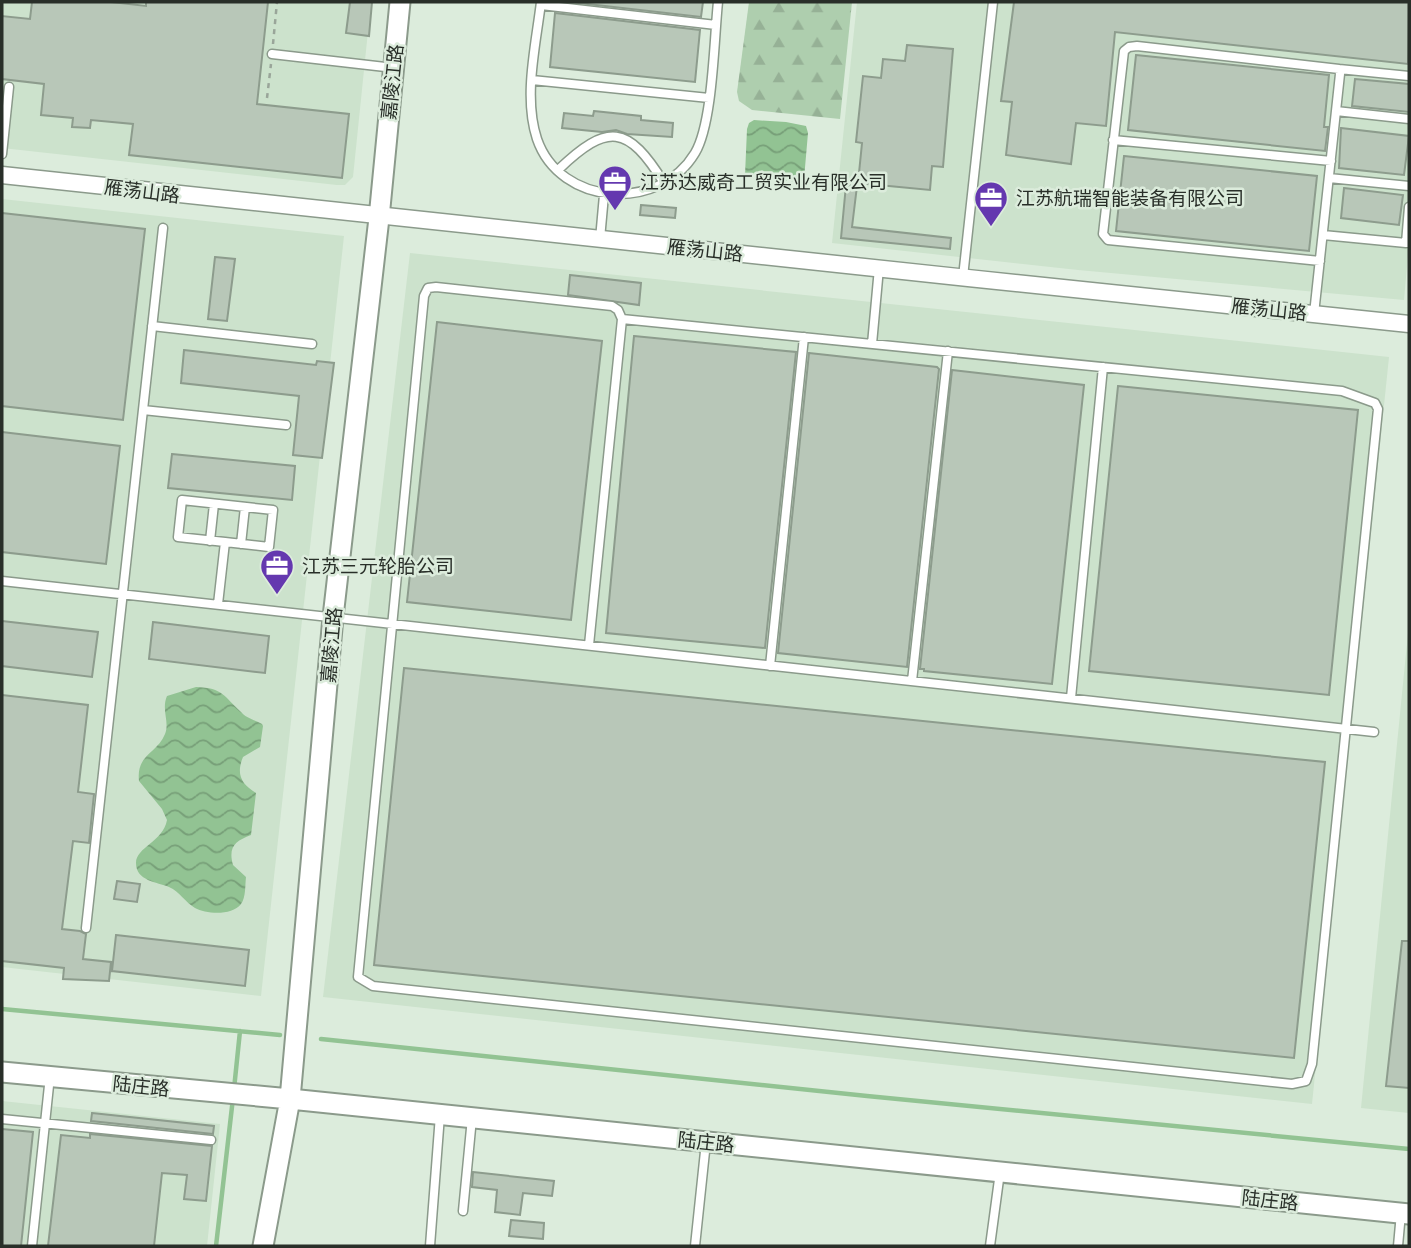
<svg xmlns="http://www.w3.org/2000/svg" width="1411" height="1248" viewBox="0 0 1411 1248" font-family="'Work Sans','Noto Sans SC',sans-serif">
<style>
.built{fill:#cce2cc}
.forest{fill:url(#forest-firs)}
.water{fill:url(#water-waves)}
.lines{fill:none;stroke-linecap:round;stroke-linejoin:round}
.stream{stroke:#92c393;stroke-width:4.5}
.building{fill:#b8c7b8;stroke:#8d9c8d;stroke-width:2}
.service-casing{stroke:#8b9a8b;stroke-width:11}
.minor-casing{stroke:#8b9a8b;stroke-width:19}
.tertiary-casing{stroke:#8b9a8b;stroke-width:23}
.path{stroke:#99a599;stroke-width:2.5;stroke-dasharray:5 5;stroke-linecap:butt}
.service{stroke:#fff;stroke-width:8}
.minor{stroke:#fff;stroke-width:16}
.tertiary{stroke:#fff;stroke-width:19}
.labels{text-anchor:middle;stroke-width:5;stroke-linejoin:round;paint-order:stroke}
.street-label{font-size:19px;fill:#292f29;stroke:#dcecdc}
.poi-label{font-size:19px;fill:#292f29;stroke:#dcecdc;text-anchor:start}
</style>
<defs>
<pattern id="forest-firs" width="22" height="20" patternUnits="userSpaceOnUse" patternTransform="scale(1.75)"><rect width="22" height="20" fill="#aeceae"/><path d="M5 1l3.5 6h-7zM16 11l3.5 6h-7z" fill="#96b196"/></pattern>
<pattern id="water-waves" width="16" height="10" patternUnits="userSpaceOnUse" patternTransform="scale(1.75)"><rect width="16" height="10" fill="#92c393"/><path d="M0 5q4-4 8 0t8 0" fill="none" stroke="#779f78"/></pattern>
</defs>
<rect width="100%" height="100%" fill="#dcecdc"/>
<path class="built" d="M2,2H371L353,177L345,185H337L2,148Z
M857,2H1409V244L1404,300L1078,270L832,243Z
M2,199L344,236L261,996L2,967Z
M410,253L1389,357L1312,1104L323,997Z
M1409,623V1113L1361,1108Z
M2,1101L220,1124L207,1246H2Z"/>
<path class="forest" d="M749,2H852L840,119L752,110L739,101L737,92Z"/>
<path class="water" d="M754,120L786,122L806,126L808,133L804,179L801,182L749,178L745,175L747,129L749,123Z
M196,687C224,688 223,696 241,712C246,718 255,720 262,724L263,726L260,747L243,757C236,774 241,784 256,793L251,835C235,841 228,847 233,865L246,877C245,885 246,897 241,904C232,916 206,914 195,908C185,902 180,892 169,887C157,882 136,881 136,863C136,847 163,842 167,820L162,809L139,781C136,754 157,754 165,734C170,722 161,710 167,696Z"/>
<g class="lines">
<path class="stream" d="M2,1009L280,1035
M321,1039L867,1096L1409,1149
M234,1089L240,1031
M216,1246L233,1098"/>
</g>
<path class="building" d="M32,2H111L146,6V2H268L257,104L349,114L342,178L129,155L133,124L91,120L90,128L72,127L73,118L41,115L44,84L2,79V16L30,19Z
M350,2H372L369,36L346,33Z
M570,2H703L701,17Z
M1014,2H1409L1408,64L1115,32L1106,126L1076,123L1071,164L1006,155L1012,102L1001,101Z
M555,13L700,30L695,82L550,67Z
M907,45L953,49L943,167L932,166L930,190L858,183L862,143L856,142L863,76L881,78L883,59L905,61Z
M1136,55L1329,75L1324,127H1328L1325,151L1128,130Z
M1355,79L1409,84V112L1352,106Z
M594,111L641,116V120L673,123L672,137L627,134L616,130L602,132L562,128L564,113L593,116Z
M1341,128L1409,136L1404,175L1339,168Z
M1124,156L1317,176L1309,251L1116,231Z
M846,185L857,186L852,227L951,238L950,249L841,238Z
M1344,188L1403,195L1399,225L1341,218Z
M641,205L676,208L675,218L640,215Z
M2,213L145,229L123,420L2,406Z
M215,257L235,259L227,321L208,319Z
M570,275L641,283L639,305L568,295Z
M437,322L602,341L571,620L407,602Z
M634,336L796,352L765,648L606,633Z
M184,350L316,365L317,361L334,363L322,458L293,455L299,396L181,383Z
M809,353L937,367L939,369L907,667L778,653Z
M952,370L1084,385L1052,684L924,671V669H920Z
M1118,386L1358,410L1329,695L1089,671Z
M2,432L120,446L106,564L2,552Z
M172,454L295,466L292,500L168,488Z
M2,621L98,632L92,677L2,666Z
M153,622L269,636L265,673L149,659Z
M404,668L1325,762L1294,1058L374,965Z
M2,695L88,705L78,792L94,794L89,843L73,841L62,929L80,931L86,934L83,959L111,962L109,981L63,979L64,968L2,961Z
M117,881L140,884L137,902L114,899Z
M116,935L249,950L245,986L112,971Z
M1402,941H1409V1088L1386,1086Z
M92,1113L214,1126L213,1134L91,1121Z
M2,1129L33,1132L21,1246H2Z
M90,1134L212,1146L206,1201L184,1199L187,1175L162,1173L154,1246H48L61,1135L90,1138Z
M473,1172L554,1181L552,1196L523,1193L520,1215L495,1212L497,1190L472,1187Z
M511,1220L544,1223L543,1239L509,1236Z"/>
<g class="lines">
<g class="service-casing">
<path id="service" d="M541,2C536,45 523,97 537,139C560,206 659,213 695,153C713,123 714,39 718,2
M541,5L716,25
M272,54L394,68
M1339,69L1409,76
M532,80L709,98
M1336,111L1409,119
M1113,140L1331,161
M2,154L9,87
M558,170C608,122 628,125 664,183
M1329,178L1409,186
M1323,235L1406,243L1409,207
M600,239L604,195
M963,277L993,2
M1314,314L1340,74L1339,69L1137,46L1129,47L1124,51L1103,234L1108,240L1320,261
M152,326L312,344
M872,344L879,268
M143,410L286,425
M210,541L214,504
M241,544L245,507
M2,581L1374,732
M218,604L225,542L269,547L273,510L182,500L178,537L225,542
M589,645L622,319L1342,391L1375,403L1378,409L1312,1064L1306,1081L1292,1084L373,986L358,977L424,296L428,288L436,287L612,306L618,310L622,319
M770,666L804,337
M912,681L948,351
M1071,698L1103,367
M86,928L163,228
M2,1119L211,1140
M463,1211L472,1118
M32,1246L50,1076
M430,1246L440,1115
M695,1246L706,1142
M990,1246L1000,1172
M1398,1246L1401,1213"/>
</g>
<g class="minor-casing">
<path id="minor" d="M2,175C470,229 940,274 1409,324"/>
</g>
<g class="tertiary-casing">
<path id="tertiary" d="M2,1072L290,1099L1409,1214
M263,1246L290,1099L333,617L379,218L400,2"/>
</g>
<path class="path" d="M273,44L277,2
M267,98L271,64"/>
<use href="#service" class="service"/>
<use href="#minor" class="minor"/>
<use href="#tertiary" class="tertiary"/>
</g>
<defs>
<g id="office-pin" transform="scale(1.75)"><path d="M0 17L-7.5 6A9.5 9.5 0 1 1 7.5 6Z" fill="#6438af" stroke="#dcecdc"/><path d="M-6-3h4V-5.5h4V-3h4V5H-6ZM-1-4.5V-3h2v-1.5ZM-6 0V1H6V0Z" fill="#fff"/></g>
</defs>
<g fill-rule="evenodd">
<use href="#office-pin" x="615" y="182"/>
<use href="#office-pin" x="991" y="198"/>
<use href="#office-pin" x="277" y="566"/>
</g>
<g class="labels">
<g class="street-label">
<text transform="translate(392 82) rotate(-84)" y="7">嘉陵江路</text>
<text transform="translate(142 191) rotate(7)" y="7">雁荡山路</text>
<text transform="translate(705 250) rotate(6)" y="7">雁荡山路</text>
<text transform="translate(1269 309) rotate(6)" y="7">雁荡山路</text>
<text transform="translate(331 645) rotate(-85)" y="7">嘉陵江路</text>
<text transform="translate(141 1086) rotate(6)" y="7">陆庄路</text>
<text transform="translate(706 1142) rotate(6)" y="7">陆庄路</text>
<text transform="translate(1270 1200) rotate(6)" y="7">陆庄路</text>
</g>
<g class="poi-label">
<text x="640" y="189">江苏达威奇工贸实业有限公司</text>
<text x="1016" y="205">江苏航瑞智能装备有限公司</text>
<text x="302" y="573">江苏三元轮胎公司</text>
</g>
</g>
<rect width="1411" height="1248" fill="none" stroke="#292f29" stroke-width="7"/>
</svg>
